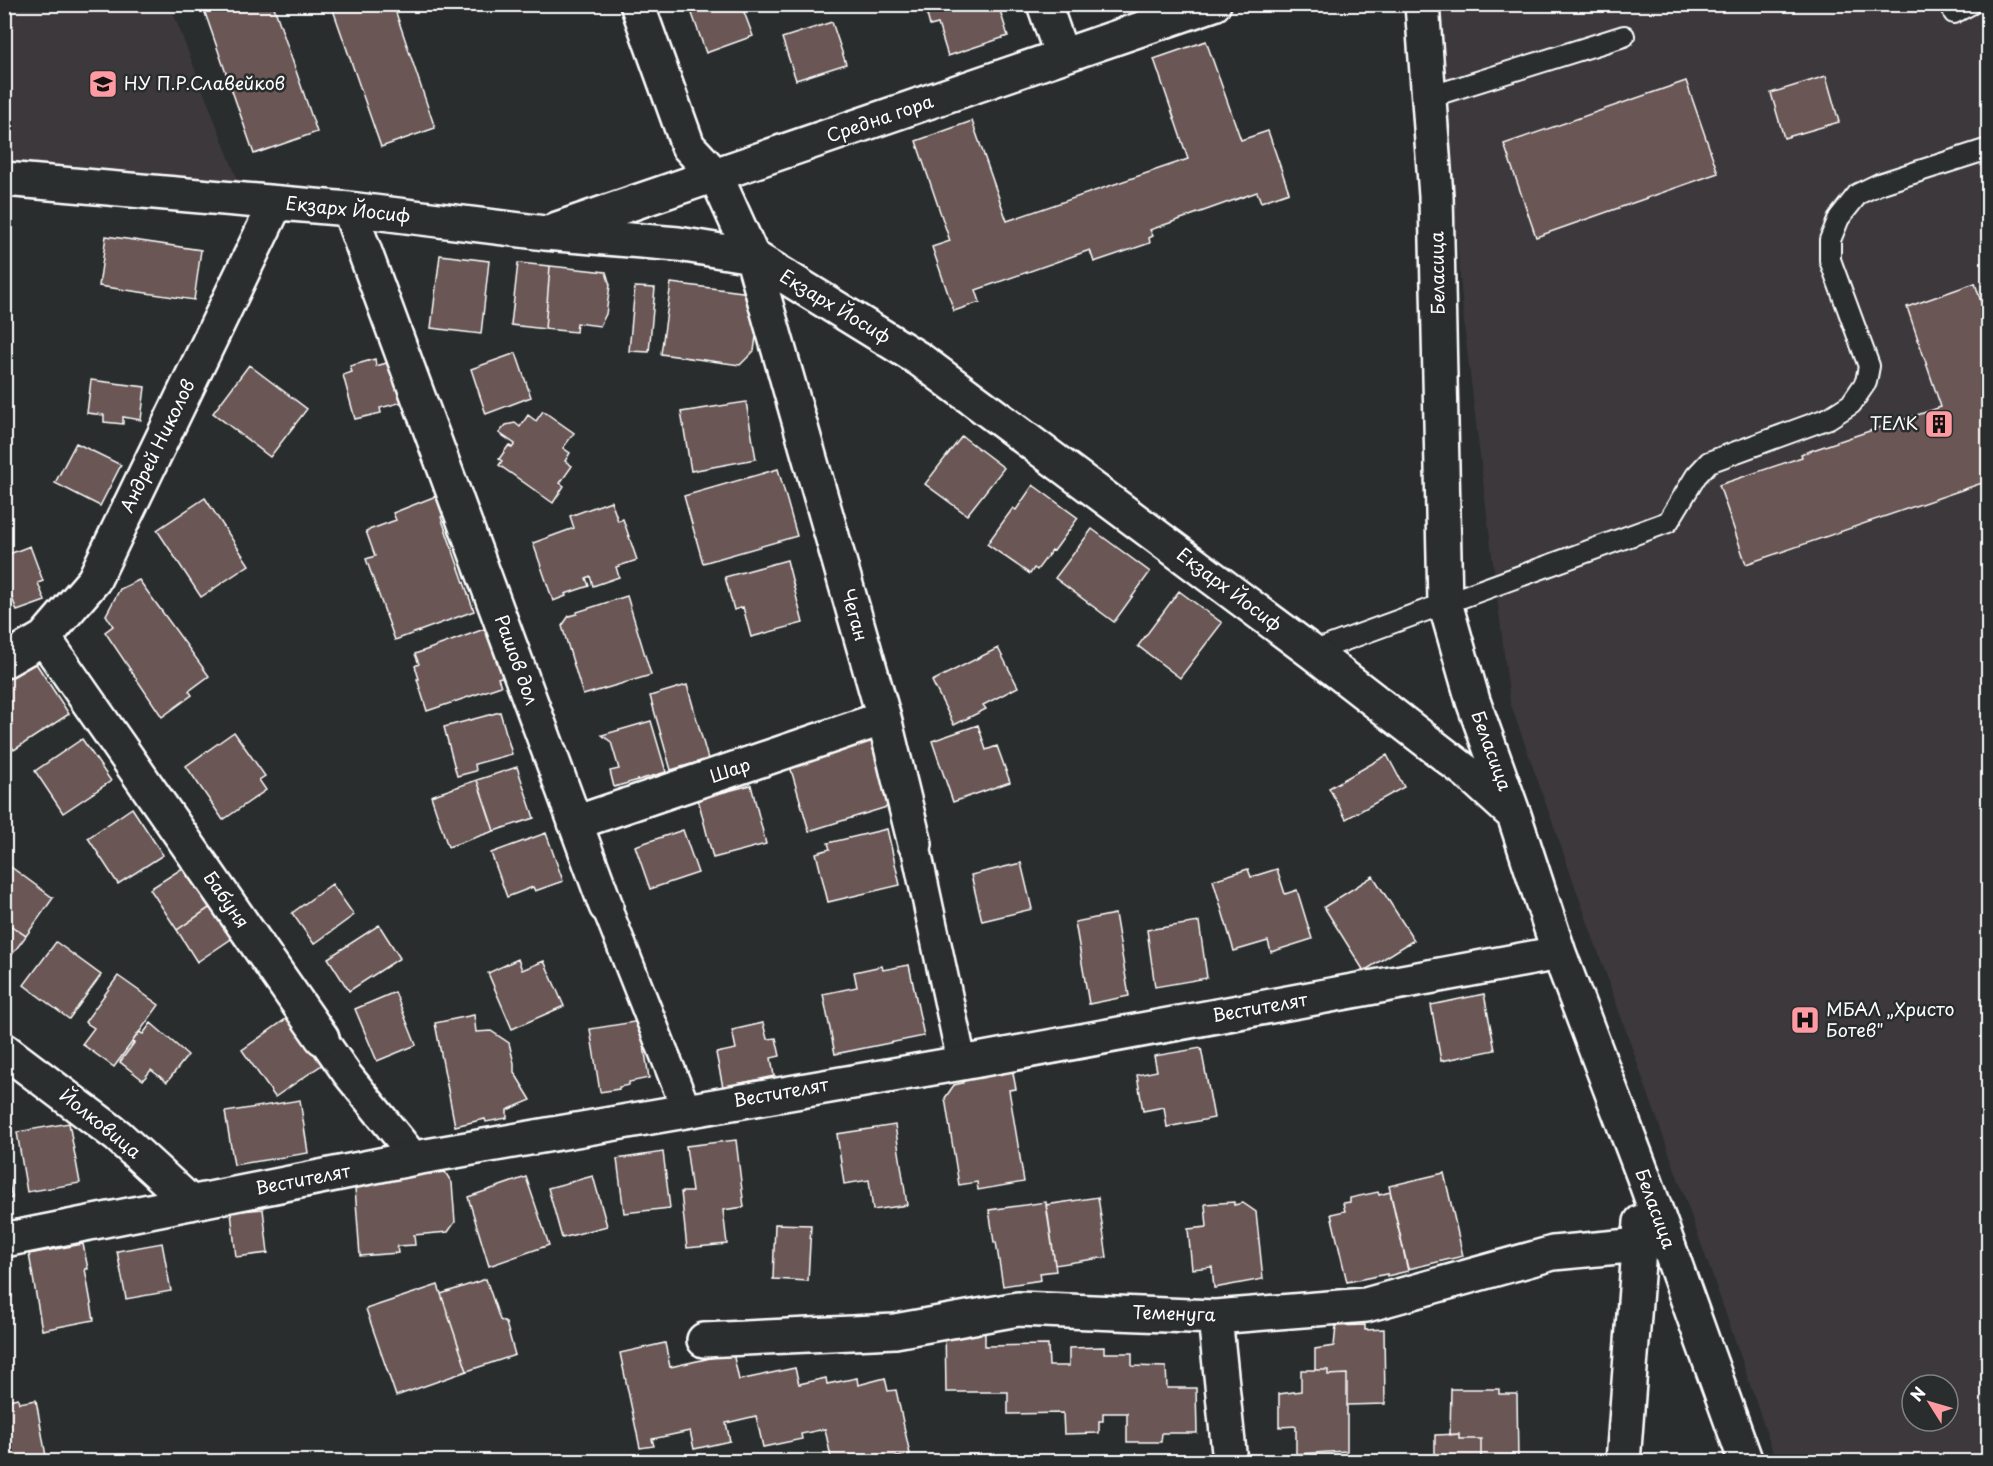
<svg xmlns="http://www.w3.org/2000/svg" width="1993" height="1466" viewBox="0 0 1993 1466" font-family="'Playpen Sans',sans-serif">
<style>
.built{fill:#3d393a;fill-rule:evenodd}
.building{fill:#695655;stroke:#fff;stroke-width:1.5}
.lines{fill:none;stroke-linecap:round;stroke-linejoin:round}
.service-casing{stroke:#fff;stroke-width:24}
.pedestrian-casing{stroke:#fff;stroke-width:33}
.minor-casing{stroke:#fff;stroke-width:38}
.service{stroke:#2a2d2e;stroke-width:20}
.pedestrian{stroke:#2a2d2e;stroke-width:28}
.minor{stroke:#2a2d2e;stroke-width:33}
.labels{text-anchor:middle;stroke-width:5;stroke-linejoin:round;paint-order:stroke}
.poi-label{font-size:18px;fill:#fff;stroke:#2a2d2e;text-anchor:start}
.street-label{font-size:18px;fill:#fff;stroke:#2a2d2e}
</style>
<rect width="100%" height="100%" fill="#2a2d2e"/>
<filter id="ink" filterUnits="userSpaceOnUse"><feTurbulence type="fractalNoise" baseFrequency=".0167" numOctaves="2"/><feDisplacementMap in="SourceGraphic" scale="12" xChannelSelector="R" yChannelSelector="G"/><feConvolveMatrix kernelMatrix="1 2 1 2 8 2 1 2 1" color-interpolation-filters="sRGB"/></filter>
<g filter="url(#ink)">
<path class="built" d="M4,5H170L240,186L5,164Z
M1436,5H1988V1461H1776L1734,1337L1510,702L1465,333ZM1912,1385H1948V1421H1912Z"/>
<path class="building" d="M202,4H273L317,132L254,154Z
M331,4H393L435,128L381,147Z
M741,4L753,36L706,53L689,5Z
M926,4H998L1008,36L948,56L938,24L930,26L926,11L928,10Z
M832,22L846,64L796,80L782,38Z
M1206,41L1241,140L1268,131L1289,192L1261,202L1257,192L1150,230L1153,236L1149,238L1150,243L1094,262L1090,250L976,290L980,302L954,311L932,247L950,241L916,141L972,121L1007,221L1188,159L1154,59Z
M1826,76L1839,122L1784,138L1771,93Z
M1686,81L1718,173L1536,237L1504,144Z
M106,236L201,250L194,300L99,286Z
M440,255L489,261L481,334L431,328Z
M518,263L550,266L545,329L511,325Z
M550,266L606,272L610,285L606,314L600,326L577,323L576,332L545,329Z
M671,283L750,293L757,329L754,351L740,365L661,354Z
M1975,283L1988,324V481L1746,564L1719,485L1802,457L1801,454L1941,407L1907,307Z
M635,287L655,288L649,352L629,351Z
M516,353L531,397L486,414L471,369Z
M375,359L376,366L394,361L410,400L380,408L381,413L355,419L343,375L352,372L350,366Z
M249,365L307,409L270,457L213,413Z
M91,380L145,387L141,420L123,417V424L104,422V415L87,413Z
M746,402L756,459L691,471L681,412Z
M543,411L574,433L563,448L570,453L565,461L572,466L560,483L564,486L553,503L499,465L502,461L499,459L509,445L512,448L515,444L499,433L506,425L515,423L520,427L528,415L536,421Z
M962,436L1004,468L967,515L925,484Z
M76,443L121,465L100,506L55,483Z
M778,469L797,536L703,563L684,496Z
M1033,485L1078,518L1054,551L1052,550L1037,570L1034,568L1030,574L987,544L1013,508L1016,510Z
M436,496L444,516L441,517L474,611L395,640L366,559L375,556L366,531L396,520L393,513Z
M205,498L249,565L201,597L157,530Z
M611,501L618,521L623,519L637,560L616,567L619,577L593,586L590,576L586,578L589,586L565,594L566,596L553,601L533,543L574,528L570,516Z
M1092,529L1150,572L1114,622L1055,578Z
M30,546L43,581L38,583L45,601L17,611L4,576V556Z
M787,560L803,623L751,637L743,607L734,610L725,577Z
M139,580L209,676L189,691L192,695L162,717L105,632L113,626L106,615L120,589Z
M1179,591L1222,623L1180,678L1138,646Z
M627,596L651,675L583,695L562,626L569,616L577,614V612Z
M490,627L507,675L498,678L501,686L427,711L417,679H419L415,666L419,664L415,654Z
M998,648L1018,687L983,705L986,709L954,725L932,681Z
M35,662L69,714L14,750L4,736V682Z
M687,685L708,759L671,770L650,696Z
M500,712L512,754L475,764L476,771L457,776L444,727Z
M651,721L666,772L614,787L610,771L619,769L611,742L602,735Z
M978,725L986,750L997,746L1010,782L953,802L932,741Z
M868,731L890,806L809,831L787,756Z
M234,732L265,776L259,780L266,790L223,820L186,766Z
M82,739L111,781L63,813L35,771Z
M1387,755L1404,787L1346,819L1329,788Z
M517,767L534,818L494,831L477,780Z
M477,780L494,831L448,847L431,796Z
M751,785L766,844L713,858L698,799Z
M132,808L163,855L118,884L88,838Z
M887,829L900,885L828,902L816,853L830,849L828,843Z
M683,830L698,873L650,889L635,846Z
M546,833L563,881L535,891L533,887L507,897L491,853Z
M192,862L218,902L177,930L150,889Z
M1021,863L1032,909L982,921L971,875Z
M11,867L53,898L26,936L4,921V876Z
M1248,869L1251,877L1277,869L1285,894L1297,890L1312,939L1271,952L1268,941L1234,951L1213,880Z
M1373,876L1414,940L1364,971L1324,907Z
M332,884L354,915L314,944L292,913Z
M219,901L240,933L197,962L177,930Z
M1115,914L1129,996L1089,1004L1075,922Z
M4,921L26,936L4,965Z
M1199,922L1207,978L1155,987L1147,930Z
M379,925L400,958L349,991L328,958Z
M56,942L101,975L69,1019L24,985Z
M518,959L522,970L544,961L564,1006L512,1029L488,973Z
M909,965L924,1036L835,1054L823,994L857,987L854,972L882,966L883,970Z
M118,976L159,1005L114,1067L82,1044L94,1028L85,1022Z
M395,992L416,1045L377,1061L355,1009Z
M1484,994L1495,1050L1441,1061L1431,1005Z
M474,1015L476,1032L491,1031L509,1043L514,1063V1072L531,1100L507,1110V1118L486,1122L485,1119L455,1126L435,1023Z
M290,1016L323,1064L275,1097L242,1050Z
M640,1021L649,1078L629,1082V1085L619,1087V1089L600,1092L590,1029Z
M151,1023L188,1055L167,1082L151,1070L143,1080L120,1062L134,1043L132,1042L139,1032L143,1034Z
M763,1023L767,1039L776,1038L780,1056L771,1058L774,1076L723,1087L716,1053L736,1049L732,1030Z
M1201,1048L1214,1118L1167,1127L1164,1107L1143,1111L1137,1075L1157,1071L1154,1056Z
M1012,1068L1016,1089L1009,1090L1024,1182L978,1190L977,1182L959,1185L945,1098L954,1085L963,1083L962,1079L982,1076L981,1073Z
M300,1100L308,1153L234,1165L225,1112Z
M69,1123L80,1183L27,1192L17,1132Z
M895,1125L907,1205L873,1210L869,1180L844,1184L837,1134Z
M736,1140L744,1207L723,1210L727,1244L687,1248L681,1192H692L686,1146Z
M663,1152L670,1208L624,1213L617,1159Z
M4,1162L12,1198L4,1200Z
M428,1168L429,1174L445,1172L452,1183L455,1222L448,1232L414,1235L415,1245L397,1246L398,1253L360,1256L354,1174Z
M1444,1173L1463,1256L1408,1269L1389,1186Z
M593,1176L607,1226L562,1238L548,1188Z
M526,1177L549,1245L489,1266L468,1197Z
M1378,1192L1379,1195L1390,1192L1408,1271L1387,1276V1274L1347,1282L1331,1214L1345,1211L1343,1203L1350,1202V1198Z
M1098,1197L1107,1257L1055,1265L1046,1205Z
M1046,1202L1056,1271L1040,1273L1041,1280L1003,1286L996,1242H994L989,1210Z
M1234,1202V1205L1243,1203L1256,1212L1263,1279L1214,1288L1212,1267L1192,1269L1188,1229L1207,1227L1205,1204Z
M263,1209L268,1253L236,1257L231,1212Z
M775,1224L811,1225L808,1281L773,1279Z
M162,1243L171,1291L126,1299L117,1251Z
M83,1244L88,1269H85L94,1320L42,1330L29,1254Z
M486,1279L500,1320L506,1323L515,1355L467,1371L441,1294Z
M438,1285L467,1371L396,1396L366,1309Z
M985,1323V1346L1048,1345L1049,1366H1069V1348L1104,1347V1353H1132V1366L1166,1367L1167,1388H1196L1197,1433H1162L1161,1442H1127V1413H1103V1421H1099V1433L1064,1434L1063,1413L1008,1414V1392H946L945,1324Z
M1365,1325V1330L1384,1329L1385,1404L1347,1405V1374L1328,1375V1370H1315V1349L1334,1346L1336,1326Z
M665,1343L670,1367L733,1353L739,1380L795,1368L799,1384L826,1378L827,1384L857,1378L858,1385L885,1378L888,1391L896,1390L910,1454L876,1462H832L825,1429L801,1434L802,1439L763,1447L756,1416L726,1423L730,1441L694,1449L690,1431L652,1439L654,1446L640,1448L620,1353Z
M1301,1370H1328V1375L1347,1374V1451L1296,1454V1426L1279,1427V1394L1301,1391Z
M1451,1389H1499V1394H1517L1518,1462H1481V1439H1459V1434L1450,1435Z
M18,1398L19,1403L36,1400L47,1462H4V1401Z
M1459,1434V1439H1481V1462H1416V1455H1435V1435Z"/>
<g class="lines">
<g class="service-casing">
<path id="service" d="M1954,13L1971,4
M1429,97L1624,36
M1312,652L1668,522L1696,476L1709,462L1829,418L1851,404L1866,382L1869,366L1830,260V240L1839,218L1858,194L1879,184L1988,149"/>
</g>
<g class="pedestrian-casing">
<path id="pedestrian" d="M915,844L962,1063
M606,906L686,1109
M322,1038L347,1074L415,1158"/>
</g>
<g class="minor-casing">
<path id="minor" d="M637,4L688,146L716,176L752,256L884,718L915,844
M1044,4L1062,56
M1422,4L1436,196L1445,603L1473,701L1514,815L1559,953L1643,1175L1746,1462
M4,179L349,209L545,233L678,244L752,256L919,359L1312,652L1468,773L1514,815
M349,209L606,906
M557,229L1214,4
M44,638L322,1038
M4,661L44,638L94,580L276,203
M575,823L884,718
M4,1050L118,1136L191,1203
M4,1240L415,1158L962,1063L1559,953
M1215,1317L1230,1462
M704,1340L895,1331L1018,1309L1215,1317L1366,1305L1553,1253L1640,1245
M1623,1462L1641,1222"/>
</g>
<use href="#service" class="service"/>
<use href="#pedestrian" class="pedestrian"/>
<use href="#minor" class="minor"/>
</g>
</g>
<defs>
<g id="school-square" transform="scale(1.5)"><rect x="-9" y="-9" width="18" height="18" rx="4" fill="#ff9aa2" stroke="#2a2d2e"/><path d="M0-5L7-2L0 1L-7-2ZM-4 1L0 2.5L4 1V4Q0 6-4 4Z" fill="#111"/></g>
<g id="building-square" transform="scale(1.5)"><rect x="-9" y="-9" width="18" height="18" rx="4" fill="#ff9aa2" stroke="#2a2d2e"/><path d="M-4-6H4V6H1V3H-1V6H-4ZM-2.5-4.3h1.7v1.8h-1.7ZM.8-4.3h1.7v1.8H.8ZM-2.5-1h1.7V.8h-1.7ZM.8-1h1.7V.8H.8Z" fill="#111"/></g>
<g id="hospital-square" transform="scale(1.5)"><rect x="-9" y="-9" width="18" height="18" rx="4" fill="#ff9aa2" stroke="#2a2d2e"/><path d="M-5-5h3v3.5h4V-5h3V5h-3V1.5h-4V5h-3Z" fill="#111"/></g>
</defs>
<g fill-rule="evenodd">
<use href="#school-square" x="103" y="84"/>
<use href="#building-square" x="1939" y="424"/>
<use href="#hospital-square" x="1805" y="1020"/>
</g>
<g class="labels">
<g class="poi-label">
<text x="124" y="90">НУ П.Р.Славейков</text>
<text x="1918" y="430" text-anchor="end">ТЕЛК</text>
<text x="1826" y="1016">МБАЛ „Христо<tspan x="1826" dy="21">Ботев"</tspan></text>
</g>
<g class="street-label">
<text transform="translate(880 119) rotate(-19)" y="6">Средна гора</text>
<text transform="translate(348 210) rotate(6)" y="6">Екзарх Йосиф</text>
<text transform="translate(1438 273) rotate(-91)" y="6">Беласица</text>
<text transform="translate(835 307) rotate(31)" y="6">Екзарх Йосиф</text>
<text transform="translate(158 446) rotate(-64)" y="6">Андрей Николов</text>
<text transform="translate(1229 590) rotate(37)" y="6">Екзарх Йосиф</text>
<text transform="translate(854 615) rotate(74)" y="6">Чеган</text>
<text transform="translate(516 660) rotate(70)" y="6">Рашов дол</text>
<text transform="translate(1491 751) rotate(70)" y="6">Беласица</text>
<text transform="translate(730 771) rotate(-19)" y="6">Шар</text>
<text transform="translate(226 900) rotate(55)" y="6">Бабуня</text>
<text transform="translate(1260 1008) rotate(-10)" y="6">Вестителят</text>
<text transform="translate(781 1093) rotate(-10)" y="6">Вестителят</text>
<text transform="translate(100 1124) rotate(39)" y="6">Йолковица</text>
<text transform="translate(303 1180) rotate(-11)" y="6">Вестителят</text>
<text transform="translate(1655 1209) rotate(70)" y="6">Беласица</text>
<text transform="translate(1174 1314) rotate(2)" y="6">Теменуга</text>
</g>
</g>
<rect width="1993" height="1466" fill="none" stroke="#2a2d2e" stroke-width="24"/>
<rect x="12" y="12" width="1969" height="1442" fill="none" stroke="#fff" stroke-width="2" filter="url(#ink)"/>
<g transform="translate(1930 1403) rotate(307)"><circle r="28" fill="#2a2d2e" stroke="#7f8182" stroke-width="1.5"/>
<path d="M0-4.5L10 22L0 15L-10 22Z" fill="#ff9aa2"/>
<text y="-9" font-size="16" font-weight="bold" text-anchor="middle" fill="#ffffff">N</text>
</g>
</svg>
